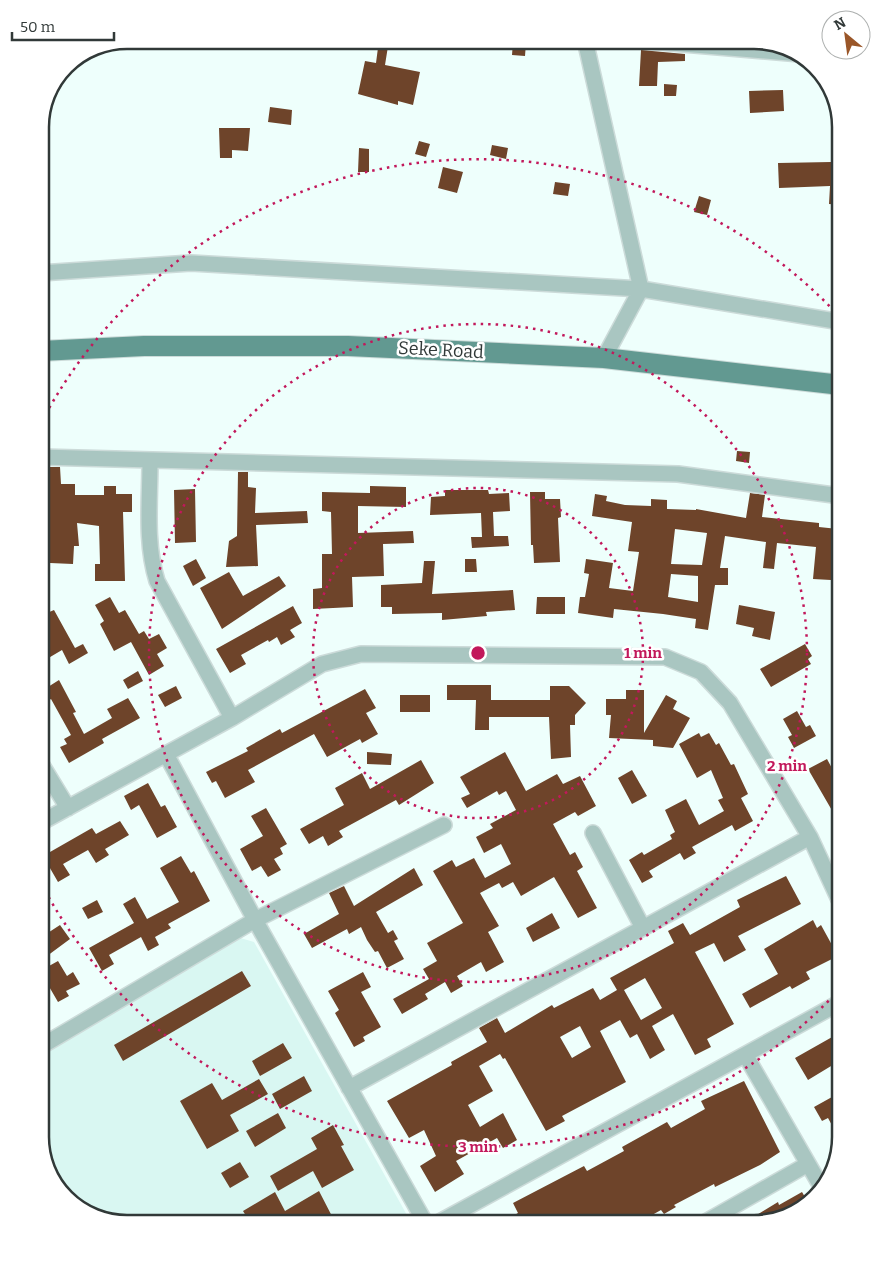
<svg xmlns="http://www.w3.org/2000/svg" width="881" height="1264" viewBox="0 0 881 1264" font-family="Bitter,serif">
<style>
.built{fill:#d9f7f2}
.building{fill:#6e442a;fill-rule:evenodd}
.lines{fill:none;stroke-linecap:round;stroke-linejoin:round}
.minor-casing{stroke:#ccdbd9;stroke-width:18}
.major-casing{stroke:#ccdbd9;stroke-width:22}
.minor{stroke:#a9c6c1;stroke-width:15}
.major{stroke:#629991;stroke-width:20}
.ring{fill:none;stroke:#c2185b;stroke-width:2.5;stroke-dasharray:2.5 5}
.labels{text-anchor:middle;stroke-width:5;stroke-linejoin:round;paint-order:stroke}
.street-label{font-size:18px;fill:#313938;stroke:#fff}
.rim{fill:none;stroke:#313938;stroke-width:2.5}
.centre{fill:#c2185b;stroke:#fff;stroke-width:2.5}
.ring-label{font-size:15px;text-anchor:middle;font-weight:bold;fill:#c2185b;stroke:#fff;stroke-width:5;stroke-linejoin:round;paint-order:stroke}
</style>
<rect width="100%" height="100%" fill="#eefffc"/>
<path class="built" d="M237,937L254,942L412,1224H122L83,1212L52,1180L40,1137V1054Z"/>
<path class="building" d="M379,40H389L385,65L420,72L413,105L398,101V105L358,94L365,61L376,63Z
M513,42L526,43L525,56L512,55Z
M641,50L685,54V61L658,62L657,86H639Z
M664,84L677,85L676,96H664Z
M783,90L784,111L750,113L749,91Z
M270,107L292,110L291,125L268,122Z
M219,128H250L248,151L232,150V158H220Z
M419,141L430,144L426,157L415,154Z
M492,145L508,148L506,159L490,155Z
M359,148L369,149V172H358Z
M832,156L841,157V205L829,204L830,186L779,188L778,163L831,162Z
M443,167L463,172L457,193L438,188Z
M555,182L570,184L568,196L553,194Z
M699,196L711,200L707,215L694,212Z
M737,451L750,452L749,463L736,461Z
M49,467H60L61,484H75V495H104V486H116V494H132V512H123L125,581H95V564H100L99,526L77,523L79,546H74L73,564L50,563V534H44L43,491L50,490Z
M238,472H248V487L256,488L255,513L307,511L308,523L256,525L258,566L226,567L229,541L237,536Z
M370,486L406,487V507L358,506V533L413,531L414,543L383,544L384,576L352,577L353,607L313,609V589L322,588V554H332L331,512L322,511V492L370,493Z
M195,489L196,542L175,543L174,490Z
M445,490H488L489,494L509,493L510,511L493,512L494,536H508L509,546L472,548L471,537H482L481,513L430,515L431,497L445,496Z
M530,492H545V499H560L561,517L558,518L560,562L534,563L533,545H531Z
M750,493L765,495L762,517L819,523V527L838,529L831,580L813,579L816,547L777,543L774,569L763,568L766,542L725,536L720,568H728V585H715L708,630L695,628L696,619L663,614L614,609L613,618L578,613L580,597H585L589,574L584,573L586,559L613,563L609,588L633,591L639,552L628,551L632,522L592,516L595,494L607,496L606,501L625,505L651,506V499L667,500V509L696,510V509L746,518ZM675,529L707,533L702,565L671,564ZM671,574L698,576V602L668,597Z
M196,559L206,578L193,586L183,566Z
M465,559H476L477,572H465Z
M424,561H435L432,594L513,590L515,610L486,612L487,616L442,620V613L392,614V607H381V585L422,583Z
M229,572L243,596L279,576L286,586L222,629L200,588Z
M110,597L119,613L125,610L139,634L144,631L149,639L159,634L167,648L157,654L164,666L149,675L131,642L114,651L100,624L104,621L95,605Z
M537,597H565V614H536Z
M739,605L775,612L770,640L752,636L754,628L736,624Z
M293,606L302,623L290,630L295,637L281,645L277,637L269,642L268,640L241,655L246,664L230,673L216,649Z
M54,610L75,648L83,644L88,653L69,664L62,650L40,663V616Z
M805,644L812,656L808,659L811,664L771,687L760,669Z
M138,671L143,681L128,689L123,680Z
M59,680L76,712L73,713L84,734L112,718L107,709L128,698L140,718L102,739L104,743L69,763L60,747L67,744L64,739L71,735L51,699L46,702L40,692Z
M447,685H491V700H550V686H569L586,703L575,715V725H570L571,757L551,759L549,717H489V730H475L476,700H447Z
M176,686L182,698L165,707L158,695Z
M365,689L376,708L366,713L378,734L362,743L360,739L327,757L314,734L248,770L255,782L225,798L216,781L212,783L206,772L248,751L246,748L280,729L282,733Z
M626,690H644V733L666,695L677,701L673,709L690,718L673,748L653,746V740L609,738L611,715H606V699H626Z
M400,695H430V712H400Z
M797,711L806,727L810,725L816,736L794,748L788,737L792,735L783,719Z
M699,733L701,737L709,733L716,745L719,743L731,765L734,764L748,794L741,798L753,821L735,831L732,825L692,847L696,853L684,860L680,853L649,871L653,877L642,883L629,860L642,852L644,855L672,839L670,835L675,832L665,810L686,799L699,825L724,811L718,800L723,798L711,770L697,778L679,744Z
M367,752L392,754L391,765L367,764Z
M505,752L526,791L557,774L563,784L580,776L596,806L578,816L575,812L553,824L570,855L575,852L583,867L577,871L597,908L578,918L554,877L521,896L513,882L502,888L499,883L480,893L499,926L488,932L504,962L486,972L481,962L457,976L463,986L451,993L445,982L425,994L428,999L402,1014L393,999L429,979L423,969L437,961L427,943L463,923L433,871L452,860L456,867L474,858L485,878L511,864L501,844L484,853L476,837L493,828L490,824L516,810L506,791L499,795L497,791L467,808L461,798L470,794L460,777Z
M827,759L841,785V826L808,769Z
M421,760L434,783L399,805L396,800L339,831L343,837L328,846L323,836L309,844L300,829L344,805L335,788L362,773L370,789Z
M632,770L647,796L632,804L618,778Z
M148,783L161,807L165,805L177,827L157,838L139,805L131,810L124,796Z
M266,808L287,844L280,848L283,854L274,859L281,870L268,877L261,866L252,871L240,849L263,836L251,816Z
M120,821L129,835L105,849L109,855L96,863L88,850L63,864L70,875L58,882L43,856L92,828L96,834Z
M181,856L191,873L194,871L210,901L168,924L171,928L155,937L159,945L148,951L141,937L109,955L114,964L102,971L89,948L134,923L123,904L135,897L147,919L179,902L160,868Z
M414,868L423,885L376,912L388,933L393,930L398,939L394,941L404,959L387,968L378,951L375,952L367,940L361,927L349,934L347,929L312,948L304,934L339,914L329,893L344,886L354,906Z
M786,876L801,904L738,936L746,950L724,962L714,943L695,952L734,1024L707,1039L711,1047L695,1055L673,1014L652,1026L665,1050L650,1059L637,1034L630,1038L620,1020L600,1031L626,1082L562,1116L565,1121L546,1131L505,1058L503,1059L500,1054L479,1066L493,1091L468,1105L480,1127L503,1113L517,1140L503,1148L497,1138L456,1161L464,1174L435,1192L420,1166L436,1156L424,1130L409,1138L387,1101L452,1065L451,1062L487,1042L479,1028L497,1018L505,1033L552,1005L554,1008L593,988L600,1000L617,990L610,978L674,943L668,931L683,923L690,935L740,907L737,900ZM645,978L662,1008L641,1020L624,990ZM580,1026L591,1047L572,1058L560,1037Z
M97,900L103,912L88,919L82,908Z
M552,913L560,928L533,942L526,928Z
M813,920L817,928L821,925L838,956L806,972L810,979L792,989L790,986L750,1008L742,994L778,974L764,949Z
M60,925L70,939L47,956L40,947V938Z
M58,961L67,976L73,972L80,984L66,991L69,996L58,1002L40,971Z
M242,971L251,986L123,1061L114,1045Z
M363,972L371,987L361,992L381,1027L363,1037L365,1041L354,1047L335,1013L339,1010L328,991Z
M841,1032V1060L808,1080L795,1058Z
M283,1043L292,1058L260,1076L252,1061Z
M304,1076L312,1091L280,1109L272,1094Z
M259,1079L268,1094L230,1115L239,1131L207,1149L180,1101L212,1083L222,1100Z
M744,1081L780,1152L760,1165L715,1187L714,1184L674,1205L676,1207L664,1214L661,1210L636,1224H498L518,1213L513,1203L584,1166L587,1171L624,1151L622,1147L667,1122L671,1128L705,1109L701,1101Z
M841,1092V1137L840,1140L828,1118L822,1121L814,1107Z
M278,1113L286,1128L255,1147L246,1131Z
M333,1125L344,1145L341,1146L354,1170L322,1188L313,1171L278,1191L270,1176L317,1149L311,1138Z
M240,1162L249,1177L230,1188L221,1173Z
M319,1191L336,1224H251L243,1211L275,1192L285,1211Z
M802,1192L808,1202L797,1212L754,1224H742L778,1202L779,1205Z"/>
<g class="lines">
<g class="minor-casing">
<path id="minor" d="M585,40L641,289L604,358
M636,40L800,54
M40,273L191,263L641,289L841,322
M40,457L678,474L841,496
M150,461C150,500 145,543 157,581L232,718
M166,754L255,920L426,1224
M40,762L68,808
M40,823L232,718L322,664L361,654L665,657L701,672L730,703L810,837L841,904
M593,833L643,928
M40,1047L255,920L444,825
M746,1056L822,1188
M349,1088L810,837
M436,1224L841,1002
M702,1224L808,1164"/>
</g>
<g class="major-casing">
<path id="major" d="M40,351L144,346H348L604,358L841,385"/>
</g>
<use href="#minor" class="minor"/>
<use href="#major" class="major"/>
</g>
<g class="ring">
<circle cx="478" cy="653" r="165"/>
<circle cx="478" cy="653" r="329"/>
<path d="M839 990A494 494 0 0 1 42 885M42 421A494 494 0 0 1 839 316"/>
</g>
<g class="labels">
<g class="street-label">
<text transform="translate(441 350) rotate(3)" y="6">Seke Road</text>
</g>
</g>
<path d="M0 0H881V1264H0ZM127 49H754A78 78 0 0 1 832 127V1137A78 78 0 0 1 754 1215H127A78 78 0 0 1 49 1137V127A78 78 0 0 1 127 49Z" fill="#fff" fill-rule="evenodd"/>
<path class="rim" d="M127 49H754A78 78 0 0 1 832 127V1137A78 78 0 0 1 754 1215H127A78 78 0 0 1 49 1137V127A78 78 0 0 1 127 49Z"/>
<circle cx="478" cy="653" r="8" class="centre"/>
<g class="ring-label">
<text x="643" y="658">1 min</text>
<text x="787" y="771">2 min</text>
<text x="478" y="1152">3 min</text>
</g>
<g transform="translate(846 35) rotate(331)"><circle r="24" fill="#ffffff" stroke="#adb0af"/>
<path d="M0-4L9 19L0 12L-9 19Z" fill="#9a5628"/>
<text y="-8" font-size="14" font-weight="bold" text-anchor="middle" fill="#313938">N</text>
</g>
<path d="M12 32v8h102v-8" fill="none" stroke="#313938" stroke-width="2.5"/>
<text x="20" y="32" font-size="15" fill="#313938" stroke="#ffffff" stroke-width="4" paint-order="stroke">50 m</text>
</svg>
